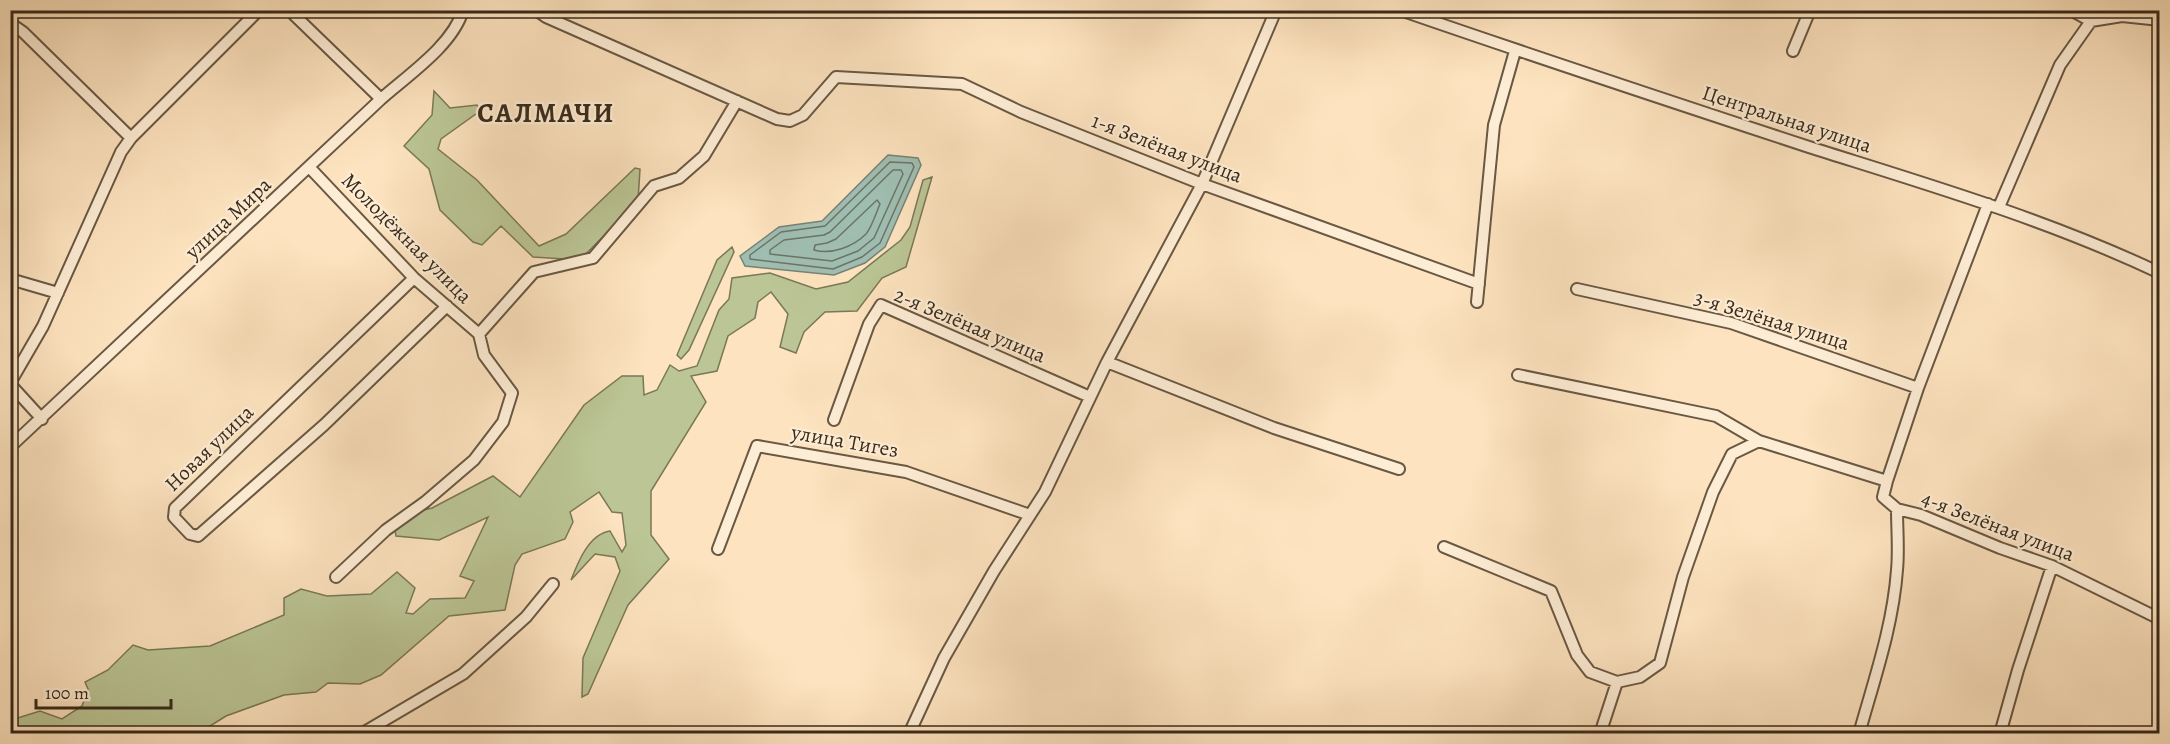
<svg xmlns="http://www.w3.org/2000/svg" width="2170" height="744" viewBox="0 0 2170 744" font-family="Alegreya,serif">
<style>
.green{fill:#bbc595;stroke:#7a7858;stroke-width:1.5}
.water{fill:#9fbeb2;stroke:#768375;stroke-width:1.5}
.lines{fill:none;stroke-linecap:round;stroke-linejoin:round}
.shore{stroke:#6c7466;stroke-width:1.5}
.minor-casing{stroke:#695843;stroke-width:14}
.minor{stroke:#feedd5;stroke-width:10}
.labels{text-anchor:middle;stroke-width:4.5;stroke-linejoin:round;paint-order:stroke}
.street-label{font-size:21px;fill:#382a1a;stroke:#feedd5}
.district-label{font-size:27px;font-weight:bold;letter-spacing:1.5px;fill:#382a1a;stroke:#feedd5}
</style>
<rect width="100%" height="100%" fill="#fde3bf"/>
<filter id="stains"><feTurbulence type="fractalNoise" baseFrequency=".00333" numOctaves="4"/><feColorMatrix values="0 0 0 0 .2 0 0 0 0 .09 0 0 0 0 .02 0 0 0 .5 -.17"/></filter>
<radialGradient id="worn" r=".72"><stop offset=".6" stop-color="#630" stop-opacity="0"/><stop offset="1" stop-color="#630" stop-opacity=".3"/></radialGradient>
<path class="green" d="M434,91L450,108L477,105L480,111L441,139L438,149L477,180L539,246L566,234L635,168L640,169L638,201L580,260L533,257L501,226L482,245L473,242L440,210L429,169L404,146L432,115Z
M932,177L906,267L882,278L857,311L825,312L804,332L796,353L780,347L788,314L771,292L758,302L755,318L728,336L717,371L691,376L706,402L651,491V535L669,559L628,605L588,694L582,697L583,658L620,571L615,557L595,554L571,580C578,562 589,534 610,531L622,552L626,545L622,513L612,512L599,492L570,512L573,522L565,539L522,554L515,565L505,610L449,616L381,675L360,684L328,683L316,692L284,695L226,716L199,733L11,734V720L40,711L62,719L82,706L88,689L85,682L108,670L133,645L148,650L210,646L284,615V598L301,589L327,596L371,594L397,572L415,588L406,613L413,614L430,599L465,598L474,581L460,576L488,517L439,540L396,536L394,524L400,516L432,508L493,476L520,497L584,405L622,376H643L644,395L657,390L670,365L679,371L697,366L719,310L729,299L732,278L770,273L816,289L848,282L901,240L910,227L923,180Z
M732,247L734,252L689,350L681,359L677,355L717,260Z"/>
<path class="water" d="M888,155L918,158L921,165L885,247L865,263L834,275L745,266L740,256L779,227L822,221Z"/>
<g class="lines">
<path class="shore" d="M890,162L912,163L914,167L880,243L862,257L833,269L750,259V255L781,232L825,226Z
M893,170H901L903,174L874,238L858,251L832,261L770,254V250L784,240L824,235L830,232Z
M877,200L880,204C876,213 872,227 866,234C853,247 831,255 814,250L815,245L827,243L836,239Z"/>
<g class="minor-casing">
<path id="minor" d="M289,10L381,99
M536,10L546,17L777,119L790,121L803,115L836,77L962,84L1021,112L1202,184L1479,284
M1400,10C1536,57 1672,102 1809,147C1929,185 2046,219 2160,273
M2071,10L2091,21L2122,16L2160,20
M10,23L23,32L131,138
M1793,51L1810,10
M310,168L414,278L479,334L534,272L593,258L654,186L679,178L704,156L737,101
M1999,207L2060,65L2091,21
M414,278L175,508L174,517L190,534L198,536L324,425L447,306
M10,279L58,293
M1577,289L1731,323L1918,388
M1477,302L1494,125L1515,51
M1107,362L1274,428L1399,469
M1518,375L1716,416L1759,441L1887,481
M10,383L43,326L121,152L131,138L259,10
M10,384L42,419
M834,420L869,324L881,305L1090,397
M10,447L381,99C408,75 453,45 463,10
M1897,509L1883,497L1887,481L1918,388L1988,204
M1444,547L1551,591L1577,655L1590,672L1617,682
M718,549L757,446L906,472L1030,515
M336,577L386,530L425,502L474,460L503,422L512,393L484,355L479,334
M361,734L463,674L526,617L553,584
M909,734L944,658L994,571L1045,492L1107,362L1202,184L1276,10
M1600,734L1617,682L1640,677L1660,663L1683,577L1713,492L1732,454L1759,441
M1859,734C1874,680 1893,626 1897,570C1899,550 1897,530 1897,509L1921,515L2000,548L2052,566L2160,619
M2000,734L2018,670L2052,566"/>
</g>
<use href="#minor" class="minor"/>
</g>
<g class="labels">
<g class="street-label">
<text transform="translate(1787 119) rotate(18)" y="7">Центральная улица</text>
<text transform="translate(1167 148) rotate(21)" y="7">1-я Зелёная улица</text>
<text transform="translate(228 218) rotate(-43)" y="7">улица Мира</text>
<text transform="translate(407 238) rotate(45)" y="7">Молодёжная улица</text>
<text transform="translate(1772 320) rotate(17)" y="7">3-я Зелёная улица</text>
<text transform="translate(970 325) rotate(23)" y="7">2-я Зелёная улица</text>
<text transform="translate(845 441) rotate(10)" y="7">улица Тигез</text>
<text transform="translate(209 448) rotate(-44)" y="7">Новая улица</text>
<text transform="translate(1998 526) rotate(21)" y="7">4-я Зелёная улица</text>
</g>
<g class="district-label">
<text x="546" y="122">САЛМАЧИ</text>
</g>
</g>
<rect width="2170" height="744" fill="none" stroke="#fde3bf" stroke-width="36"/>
<rect x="12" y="12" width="2146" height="720" fill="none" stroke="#382a1a" stroke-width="3"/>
<rect x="18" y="18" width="2134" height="708" fill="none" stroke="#382a1a" stroke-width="1.5"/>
<path d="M36 699v9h135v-9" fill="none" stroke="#382a1a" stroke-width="3"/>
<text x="45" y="699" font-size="18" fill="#382a1a" stroke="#feedd5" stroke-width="4.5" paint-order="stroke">100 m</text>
<rect width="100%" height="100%" filter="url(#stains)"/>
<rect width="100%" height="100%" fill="url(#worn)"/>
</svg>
